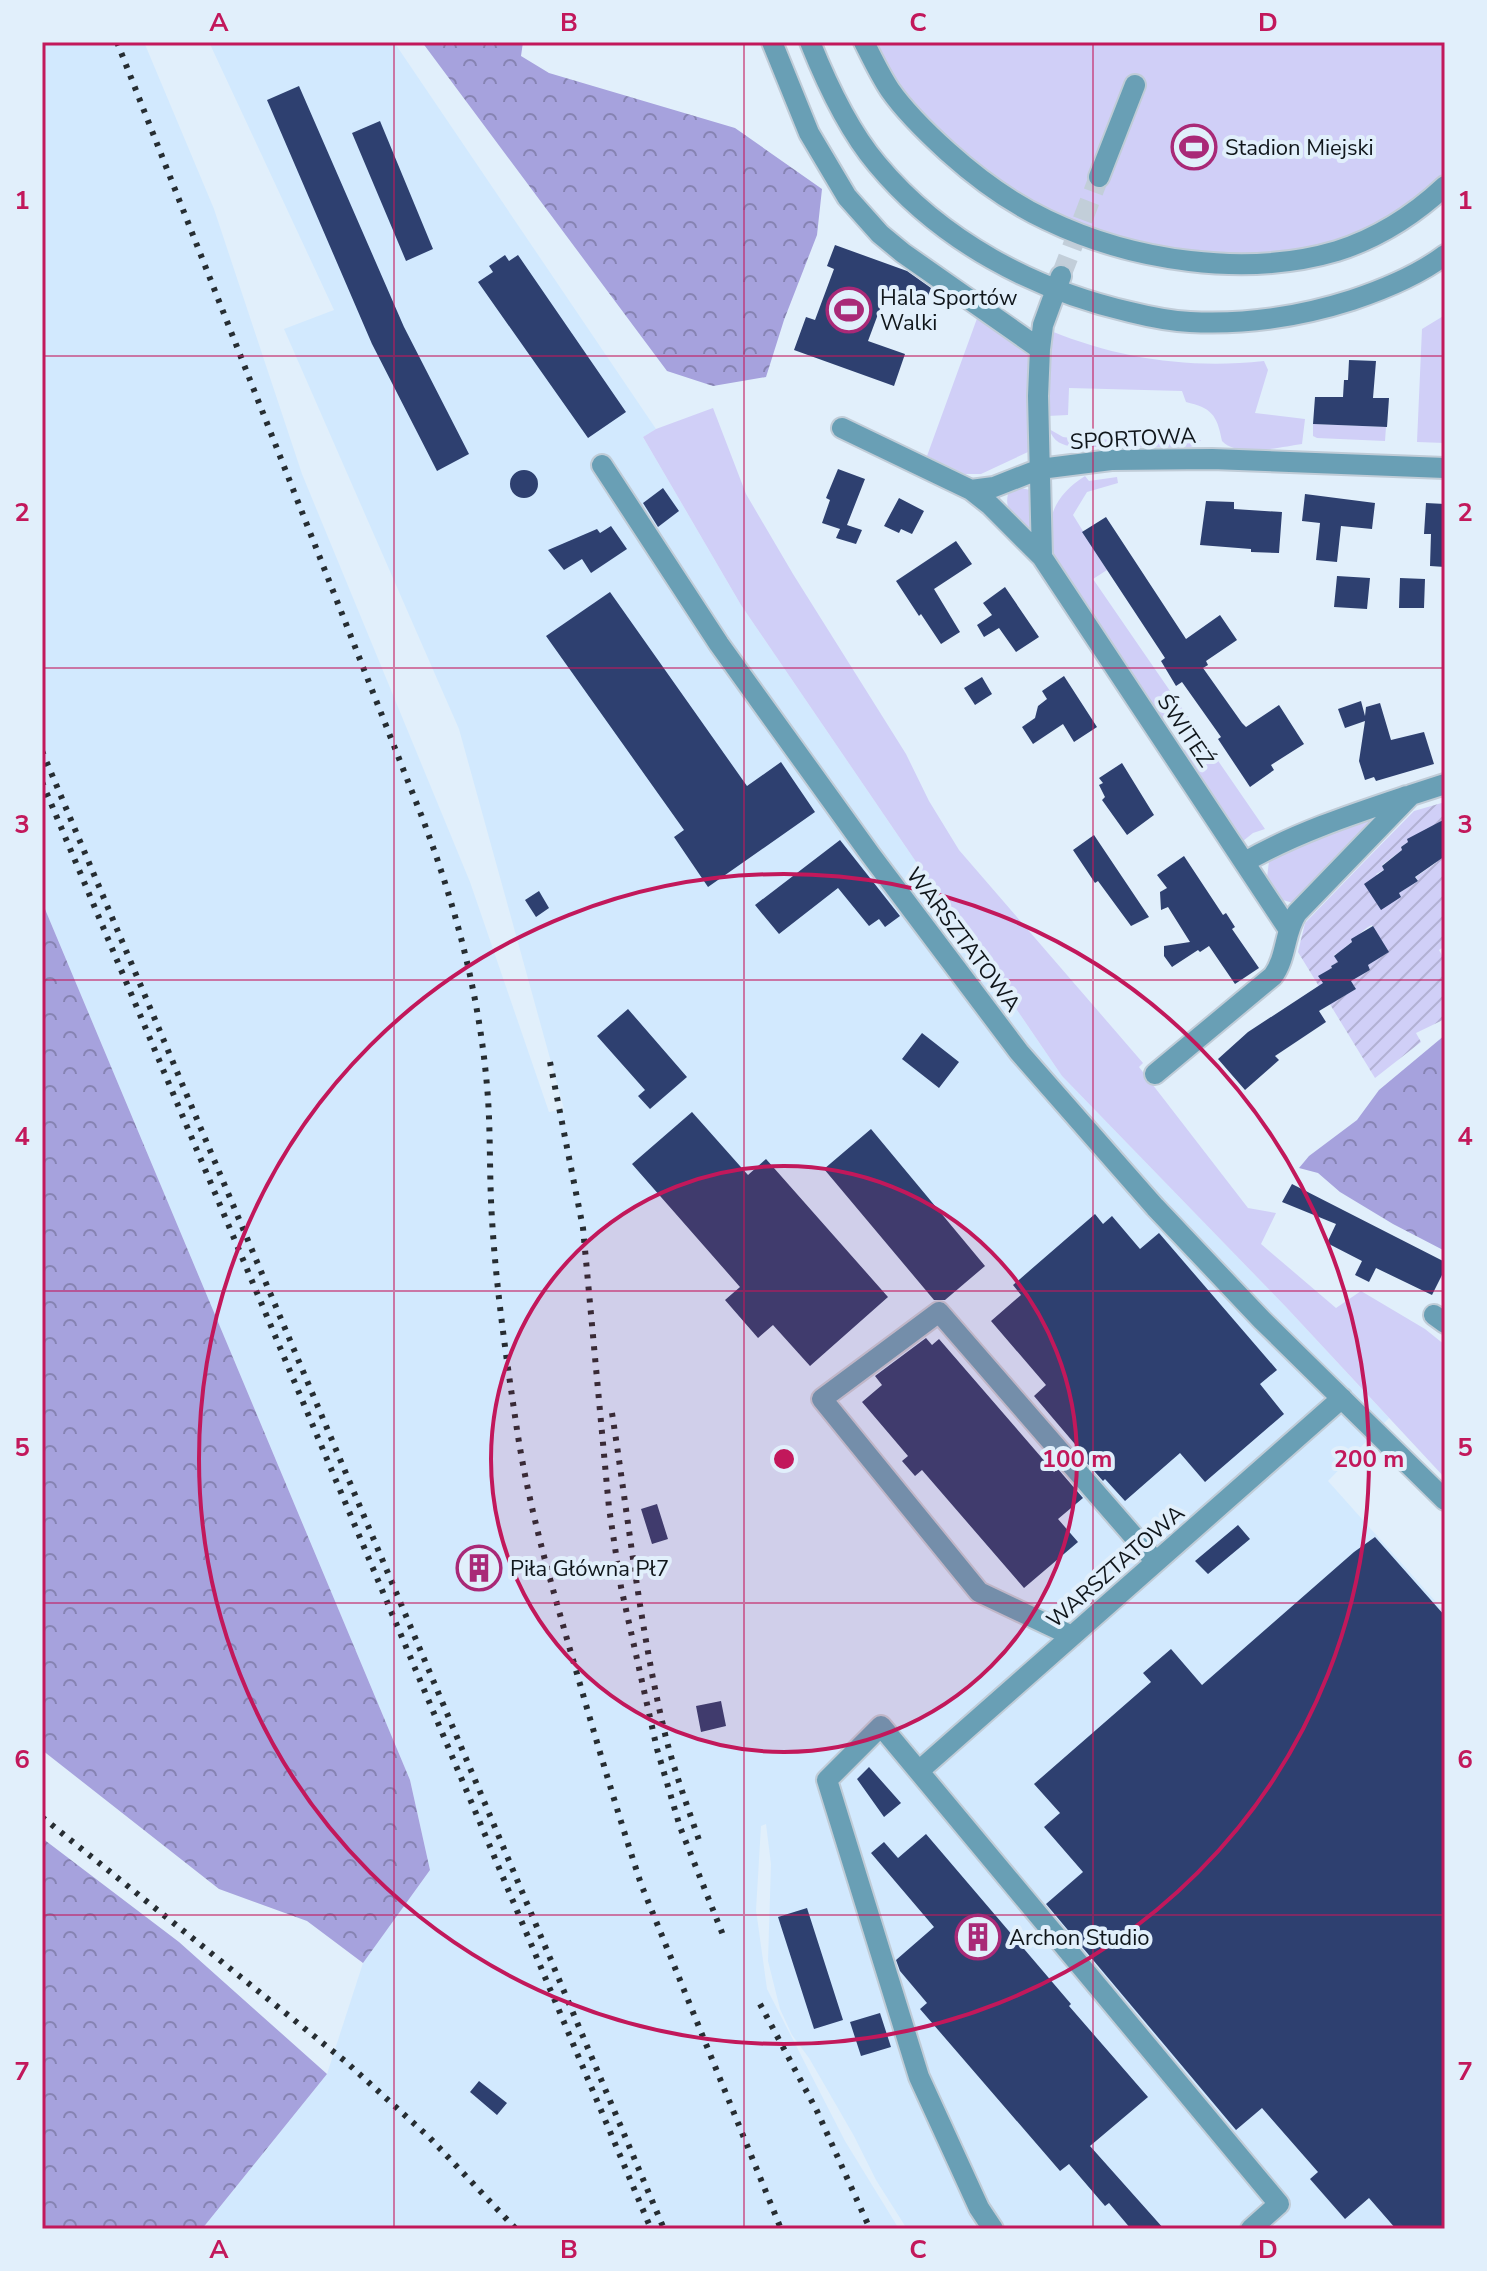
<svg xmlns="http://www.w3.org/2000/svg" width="1487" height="2271" viewBox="0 0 1487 2271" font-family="'Nunito Sans',sans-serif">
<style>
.built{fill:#d2e9fe}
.green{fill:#d0cff7}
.forest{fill:url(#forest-crowns)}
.garden{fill:url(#garden-furrows);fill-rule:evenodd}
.building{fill:#2e4070}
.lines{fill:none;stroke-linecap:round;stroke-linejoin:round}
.minor-tunnel{stroke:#c2ced9;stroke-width:20;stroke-dasharray:20 10;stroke-linecap:butt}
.minor-casing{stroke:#c0ccd7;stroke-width:24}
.minor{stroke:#699fb5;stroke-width:20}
.rail{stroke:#262d32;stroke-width:6;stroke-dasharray:4 8;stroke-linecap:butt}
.grid{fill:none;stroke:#c2185b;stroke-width:2;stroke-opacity:0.55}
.ring{fill:none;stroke:#c2185b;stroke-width:4}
.labels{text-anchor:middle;stroke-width:8;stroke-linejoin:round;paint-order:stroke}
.poi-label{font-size:22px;fill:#10161b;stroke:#e1effb;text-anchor:start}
.street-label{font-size:22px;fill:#10161b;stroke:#e1effb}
.centre{fill:#c2185b;stroke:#e1effb;stroke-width:4}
.ring-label{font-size:24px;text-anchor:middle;font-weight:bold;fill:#c2185b;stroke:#e1effb;stroke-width:8;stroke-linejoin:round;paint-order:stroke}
.neatline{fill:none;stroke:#c2185b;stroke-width:3}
.grid-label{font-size:26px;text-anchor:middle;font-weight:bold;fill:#c2185b}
</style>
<defs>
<pattern id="forest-crowns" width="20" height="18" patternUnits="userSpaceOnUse" patternTransform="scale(2)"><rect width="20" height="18" fill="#a6a2dd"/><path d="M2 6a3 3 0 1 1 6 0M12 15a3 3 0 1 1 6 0" fill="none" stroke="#8683b2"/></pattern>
<pattern id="garden-furrows" width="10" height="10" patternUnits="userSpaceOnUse" patternTransform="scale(2)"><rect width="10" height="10" fill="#d0cff7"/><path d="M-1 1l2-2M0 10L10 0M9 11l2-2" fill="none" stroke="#b2b1d3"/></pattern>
</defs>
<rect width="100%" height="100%" fill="#e1effb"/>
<path class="built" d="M42,42H144L214,209L302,474L470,882L549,1112L564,1109L459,729L284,329L334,310L209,42H394L656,429L643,437L741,605L1062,1076L1286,1307L1389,1418L1328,1481L1445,1612V2229H907L876,2180L854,2136L809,2058L792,2035L780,2009L768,1961L771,1864L766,1824L761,1826L756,1910L767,1989L845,2141L899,2229H202L327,2074L363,1963L430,1870L410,1780L42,902Z"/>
<path class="green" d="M864,42H1445V185L1366,240L1235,264L1048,221L930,136Z
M979,313L1032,351L1028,452L981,474H965L927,456Z
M1445,315V443L1417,442L1422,329Z
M1051,331C1120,359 1190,369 1264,361L1268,370L1255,413L1305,419L1302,444C1280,447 1238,458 1222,441C1217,414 1211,408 1186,402L1182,391L1069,388L1068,415L1047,416L1046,376Z
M713,408L746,494L793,574L906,754L929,801L959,850L1143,1063L1139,1067L1248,1208L1276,1213L1261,1244L1336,1308L1361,1291L1425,1329L1445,1345V1478L1286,1307L1062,1076L741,605L643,437L656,429Z
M1313,424L1386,427L1385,441L1317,438L1313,436Z
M1049,429L1063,437L1079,439L1201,440L1197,445L1190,447H1075C1061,445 1054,442 1049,429Z
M1085,476L1089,481L1117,477L1118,483L1087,492L1073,515L1107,570L1093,579L1265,829L1253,833L1243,841L1182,752L1190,745L1170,716L1162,721L1055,559C1042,521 1054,496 1085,476Z
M1021,488L1030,490L1031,526L1027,528C1015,517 1004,511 1008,494Z
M1367,818L1371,821L1370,824L1296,901L1293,903L1283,900L1267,878L1269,861L1277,854Z"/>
<path class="forest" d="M422,42H523L521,56L549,73L735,128L822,189L817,235L784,320L766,377L713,386L667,371Z
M42,902L410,1780L430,1870L363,1963L307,1921L219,1889L42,1750Z
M1445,1035V1251L1393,1224L1340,1192L1318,1173L1299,1168L1309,1156L1357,1120L1379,1090Z
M42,1838L179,1942L327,2074L202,2229H42Z"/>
<path class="garden" d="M1445,802V818L1443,819L1445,848V946L1439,950L1445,961V1019L1416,1033L1421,1042L1375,1078L1298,952L1305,923L1362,864L1414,811ZM1408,842L1437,862L1416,877L1418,881L1399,893L1401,897L1376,874L1384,870L1382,865L1402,850L1401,847ZM1372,925L1388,952L1368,965L1370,970L1351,981L1356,989L1335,1001L1319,976L1332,969L1331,966L1338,962L1334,955L1345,949V947C1356,940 1361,930 1372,925Z"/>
<path class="building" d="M299,86L404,327L469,454L437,471L372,344L267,100Z
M380,121L433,249L406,261L352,133Z
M835,245L907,271L931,288L925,304L887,290L868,341L905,354L894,386L794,350L806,317L815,320L834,269L827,266Z
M505,255L509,261L518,255L626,412L588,438L478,282L493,272L489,266Z
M1349,360L1376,361L1373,398H1389L1387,427L1313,424L1315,397H1343L1344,380H1348Z
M838,469L865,479L847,525L862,530L856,544L836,538L840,529L822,523L830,500L826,498Z
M510 484a14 14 0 1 1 28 0a14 14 0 1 1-28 0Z
M663,488L679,511L658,527L643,503Z
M1305,494L1375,503L1372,529L1341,526L1337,562L1316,560L1320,523L1302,521Z
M899,498L924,511L912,534L901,529L899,533L884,526Z
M1206,501L1234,502V509L1282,512L1279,553L1251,552V549L1200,545Z
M1426,503L1445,504V567L1430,566L1431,534H1424Z
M1106,517L1186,639L1220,615L1237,640L1206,661L1208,665L1203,668L1242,723L1246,727L1279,705L1304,744L1271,765L1274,770L1250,787L1218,739L1221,737L1182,682L1176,686L1161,661L1165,658L1082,532Z
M611,526L627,549L591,573L582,559L564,570L548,550L597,529L600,533Z
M956,541L972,564L934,589L960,632L941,644L921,614L919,616L896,581Z
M1337,576L1370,578L1367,609L1334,607Z
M1400,578L1425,579L1424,608H1399Z
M1005,587L1039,637L1016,652L999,628L984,637L977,625L992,615L983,603Z
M610,592L747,786L781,762L815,812L708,887L674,837L684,830L546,636Z
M1064,676L1097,727L1074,742L1063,724L1033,744L1022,727L1035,718L1038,706L1047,699L1042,691Z
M982,677L992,694L975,705L964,688Z
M1361,701L1365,716L1366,707L1380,703L1391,740L1424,732L1434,764L1376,781L1374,777L1365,780L1359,761L1365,721L1345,728L1338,709Z
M1122,763L1154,815L1127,835L1102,800L1105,797L1099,785L1103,783L1099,778Z
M1445,819V856L1415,877L1418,881L1399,893L1401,897L1381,910L1364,884L1384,870L1382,866L1402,850L1401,847L1408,842L1407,839Z
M1094,835L1149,917L1131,926L1098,881L1095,883L1073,850Z
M840,840L900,916L885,927L879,919L869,926L838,888L779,934L755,905Z
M1184,856L1223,915L1226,913L1235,927L1232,929L1259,968L1235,984L1209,946L1200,952L1198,950L1172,967L1164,956V946L1190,942L1168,907L1161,910L1160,892L1167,888L1157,875Z
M539,891L549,908L536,917L525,900Z
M1373,926L1389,952L1368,965L1370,970L1351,981L1356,989L1319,1011L1326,1022L1275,1056L1279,1060L1245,1090L1218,1059L1248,1032L1323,983L1318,976L1332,968L1331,966L1338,962L1334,956L1352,942L1351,939Z
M628,1009L687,1077L650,1109L638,1096L645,1090L597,1036Z
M922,1033L959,1062L939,1088L902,1059Z
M692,1112L748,1175L766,1159L888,1297L810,1366L773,1325L758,1338L725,1300L740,1287L632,1164Z
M871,1129L985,1266L945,1300H934L824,1169Z
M1292,1184L1445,1262V1269L1432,1295L1376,1268L1369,1282L1355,1275L1362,1261L1327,1243L1336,1224L1282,1202Z
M1095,1214L1103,1224L1112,1216L1140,1249L1159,1233L1277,1370L1260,1384L1284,1414L1205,1482L1180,1453L1125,1501L1105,1479L1103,1481L1077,1452L1080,1450L1034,1396L1046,1385L991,1321L1021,1295L1013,1285Z
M926,1338L932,1345L939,1339L1054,1472L1058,1469L1083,1498L1058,1519L1078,1542L1024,1588L922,1470L915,1476L902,1461L908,1456L862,1402L882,1385L875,1376Z
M657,1504L668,1539L652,1544L641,1509Z
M1238,1525L1250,1539L1208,1574L1195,1561Z
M1375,1537L1445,1616V2229H1396L1369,2198L1345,2219L1310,2179L1318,2172L1262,2108L1236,2130L1046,1904L1083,1872L1044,1827L1060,1813L1034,1784L1151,1682L1143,1673L1171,1649L1202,1685L1354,1552Z
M481,1547L496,1581L475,1590L462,1555Z
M721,1701L726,1726L701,1732L696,1706Z
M869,1767L901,1803L884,1817L857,1779Z
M926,1834L1071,2004L1069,2006L1148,2097L1090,2146L1164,2229H1131L1109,2203L1105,2206L1069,2164L1060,2171L920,2009L927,2003L900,1971L896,1960L934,1927L871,1853L884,1842L898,1858Z
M807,1908L843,2020L814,2029L778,1917Z
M880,2013L891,2047L861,2056L850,2022Z
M479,2081L507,2103L497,2115L470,2092Z"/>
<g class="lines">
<path class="minor-tunnel" d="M1061,276L1099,177"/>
<g class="minor-casing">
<path id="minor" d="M772,42L809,133L847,197L880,234L903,253L1040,349L1038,396L1042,557
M810,42C826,82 849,131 877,164C941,241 1034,290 1130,312C1150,317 1170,321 1190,322C1246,325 1299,317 1352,300C1385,289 1417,276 1445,255
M864,42C872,58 880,75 890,90C906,113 927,133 948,152C978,179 1011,203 1047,220C1132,261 1246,278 1337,251C1378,238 1414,215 1445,186
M1099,177L1135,85
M1040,349L1043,325L1061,276
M842,428L971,490L994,487L1040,469L1111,460L1212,459L1445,468
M602,465L719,644L870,854L1019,1052L1155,1207L1262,1320L1445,1500
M971,490L990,505L1042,557L1289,930
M1245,862C1295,833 1353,814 1407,796
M1155,1074L1273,976C1287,957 1284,932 1297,913L1411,795L1445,784
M1434,1315L1445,1323
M1072,1636L979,1592L822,1399L939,1312L1156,1562
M920,1770L1342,1398
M993,2229L979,2208L919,2077L827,1780L881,1726L1279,2204L1251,2229"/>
</g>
<use href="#minor" class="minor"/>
<path class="rail" d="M117,42L422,817C455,904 479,993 487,1086C491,1130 489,1175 492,1219C496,1287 506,1356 516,1423C527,1499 548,1573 569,1646C592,1726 615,1805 641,1884L781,2229
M42,751L664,2229
M42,782L651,2229
M550,1062L583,1228L609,1508L621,1587L657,1749L680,1827L723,1935
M612,1413C629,1522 640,1631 666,1738C675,1773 688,1808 700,1843
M42,1817L345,2061L430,2138L516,2229
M760,2004L817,2111L870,2229"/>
</g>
<path class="grid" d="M394,42V2229M744,42V2229M1093,42V2229M42,356H1445M42,668H1445M42,980H1445M42,1291H1445M42,1603H1445M42,1915H1445"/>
<circle cx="784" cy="1459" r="293" fill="#c2185b" fill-opacity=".12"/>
<g class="ring">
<circle cx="784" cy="1459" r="293"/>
<circle cx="784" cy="1459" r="585"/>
</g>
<defs>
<g id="stadium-ring" transform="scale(2.3)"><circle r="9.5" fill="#e1effb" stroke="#a92977" stroke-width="1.5"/><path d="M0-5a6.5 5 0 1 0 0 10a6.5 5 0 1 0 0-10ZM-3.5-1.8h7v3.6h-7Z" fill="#a92977"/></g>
<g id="building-ring" transform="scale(2.3)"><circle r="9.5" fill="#e1effb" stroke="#a92977" stroke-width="1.5"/><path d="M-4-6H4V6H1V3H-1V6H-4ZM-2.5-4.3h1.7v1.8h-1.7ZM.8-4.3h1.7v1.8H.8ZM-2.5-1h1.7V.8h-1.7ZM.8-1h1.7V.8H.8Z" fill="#a92977"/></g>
</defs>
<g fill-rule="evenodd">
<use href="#stadium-ring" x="1194" y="147"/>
<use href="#stadium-ring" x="849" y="310"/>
<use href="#building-ring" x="479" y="1568"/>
<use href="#building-ring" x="978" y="1937"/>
</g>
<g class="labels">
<g class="poi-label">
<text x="1225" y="155">Stadion Miejski</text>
<text x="880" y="305">Hala Sportów<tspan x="880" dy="25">Walki</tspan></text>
<text x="510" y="1576">Piła Główna Pł7</text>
<text x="1009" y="1945">Archon Studio</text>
</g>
<g class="street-label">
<text transform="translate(1133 438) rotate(-3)" y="8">SPORTOWA</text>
<text transform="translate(1186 730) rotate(56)" y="8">ŚWITEŹ</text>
<text transform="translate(964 939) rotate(53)" y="8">WARSZTATOWA</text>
<text transform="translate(1115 1566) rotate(-41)" y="8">WARSZTATOWA</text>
</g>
</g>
<circle cx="784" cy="1459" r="12" class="centre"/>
<g class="ring-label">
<text x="1077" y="1467">100 m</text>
<text x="1369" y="1467">200 m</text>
</g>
<rect width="1487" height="2271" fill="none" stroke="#e1effb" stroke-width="88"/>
<rect x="44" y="44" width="1399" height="2183" class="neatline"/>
<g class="grid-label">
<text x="219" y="31">A</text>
<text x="569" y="31">B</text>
<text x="918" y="31">C</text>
<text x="1268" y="31">D</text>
<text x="22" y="209">1</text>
<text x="1465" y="209">1</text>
<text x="22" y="521">2</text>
<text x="1465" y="521">2</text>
<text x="22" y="833">3</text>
<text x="1465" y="833">3</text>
<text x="22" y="1145">4</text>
<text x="1465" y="1145">4</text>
<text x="22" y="1456">5</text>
<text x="1465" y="1456">5</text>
<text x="22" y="1768">6</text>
<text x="1465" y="1768">6</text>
<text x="22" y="2080">7</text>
<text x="1465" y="2080">7</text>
<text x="219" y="2258">A</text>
<text x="569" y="2258">B</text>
<text x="918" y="2258">C</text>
<text x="1268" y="2258">D</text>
</g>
</svg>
